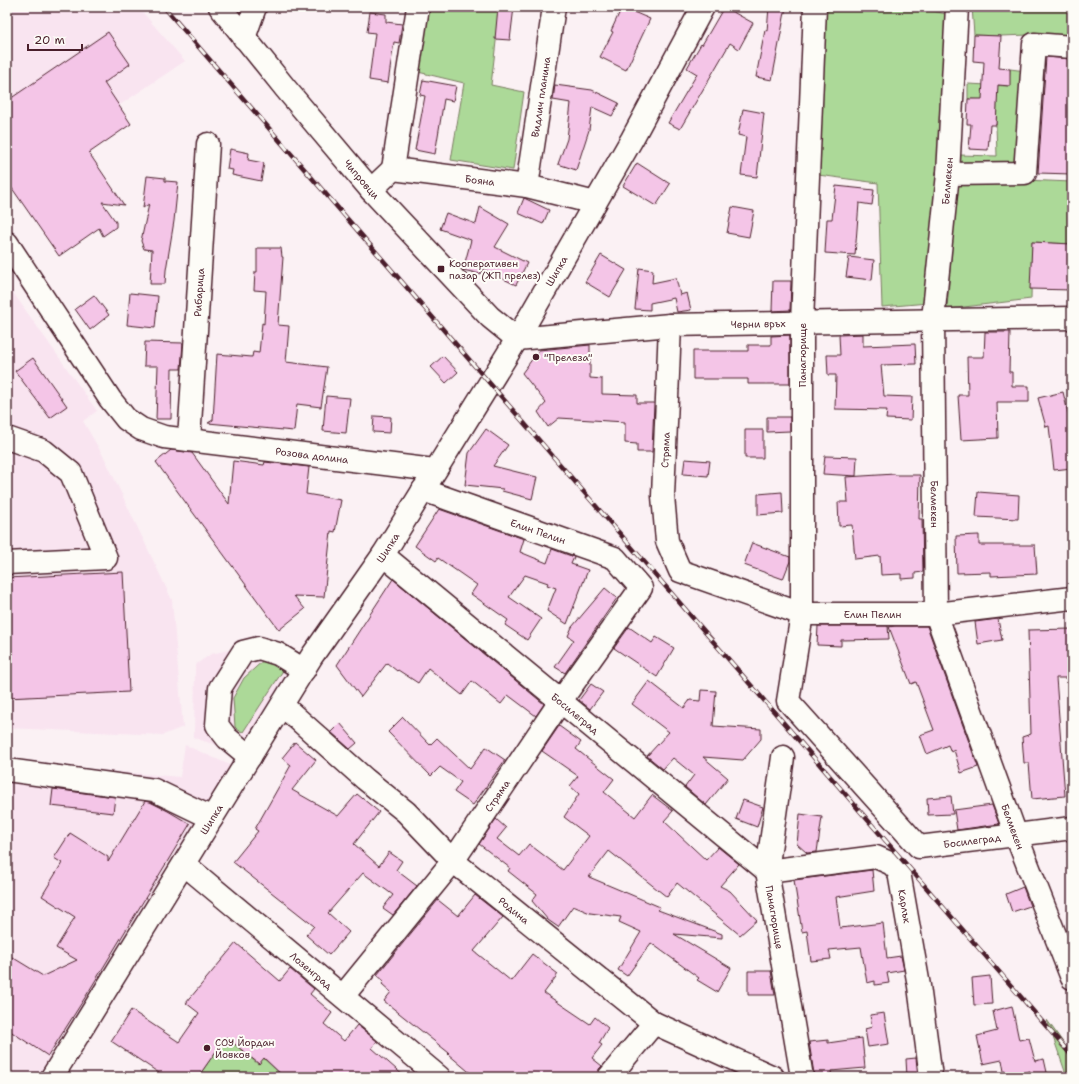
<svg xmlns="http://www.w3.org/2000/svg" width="1079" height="1084" viewBox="0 0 1079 1084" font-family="'Shantell Sans',sans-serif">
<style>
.built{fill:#f9e4f0}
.green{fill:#acd998;stroke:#7b7c62}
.building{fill:#f4c5e7;stroke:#4a1f2b}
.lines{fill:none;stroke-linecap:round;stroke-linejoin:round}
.minor-casing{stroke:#4a1f2b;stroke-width:25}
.major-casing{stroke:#4a1f2b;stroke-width:25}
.minor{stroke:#fdfcf7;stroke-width:22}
.major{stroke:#fdfcf7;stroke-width:22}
.rail-casing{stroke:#4a1f2b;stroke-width:4.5}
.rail{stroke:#fdfcf7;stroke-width:3;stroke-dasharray:9;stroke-linecap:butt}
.poi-dot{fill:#4a1f2b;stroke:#fdfcf7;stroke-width:1.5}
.labels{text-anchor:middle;stroke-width:4;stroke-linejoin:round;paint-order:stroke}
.street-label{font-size:10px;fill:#4a1f2b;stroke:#fdfcf7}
.poi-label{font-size:10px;fill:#4a1f2b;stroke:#fdfcf7;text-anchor:start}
</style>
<rect width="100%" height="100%" fill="#fbf1f4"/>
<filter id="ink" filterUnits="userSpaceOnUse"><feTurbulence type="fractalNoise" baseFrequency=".025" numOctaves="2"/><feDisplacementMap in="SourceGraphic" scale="8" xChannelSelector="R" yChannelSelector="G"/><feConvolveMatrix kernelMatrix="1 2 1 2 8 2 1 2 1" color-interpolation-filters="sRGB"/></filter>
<g filter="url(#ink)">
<path class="built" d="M7,7H138L185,61L7,181Z
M7,284L97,411L83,421L105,459L172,600L183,727L163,735L7,728Z
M274,640L284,644L306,659L245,758L232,750L194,738L195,665L211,654Z
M185,745L239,769L50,1077H7V762L180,777Z"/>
<path class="green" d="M430,7L475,10L476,7H500L491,85L524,92L513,170L451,160L464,83L418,72Z
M823,7H916L950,15L928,303L882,307L878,183L818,175Z
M972,7H1072V35L1035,34L1024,180L1072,182V244L1032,242L1031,299L947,309L959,155L997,156L996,125L997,100L968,99V84L1009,86L1010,69L1026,71L1029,35L1001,36L974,35Z
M266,658L284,669L243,732L238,730L235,727L233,698L244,678Z
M1047,1020L1072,1055V1077H1067Z
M226,1037L258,1064L263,1058L284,1077H198Z"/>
<path class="building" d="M498,7H514L510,40L495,39Z
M622,7L650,19L626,70L600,57L613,32L611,31Z
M724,7L753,23L739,49L730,43L680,129L668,123L697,74L687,68L701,44L702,45Z
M769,7H786L772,80L756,77L765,30L767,31Z
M370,12L386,14V22L402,24L399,43L394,42L388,83L369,80L375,33L367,32Z
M108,32L130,64L104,83L131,124L89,153L124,205L102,202L116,222V227L103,236L99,228L59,256L7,181V101Z
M974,35L1001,36L999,68L1010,69V86L998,85L996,125H990L988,150L969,149L971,124H967L968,99H982L984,62L973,61Z
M1046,57L1072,59V174L1038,173Z
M423,80L456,86L453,101L444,99L435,154L415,150L425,96L420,95Z
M555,85L592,90L619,103L612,116L592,107L589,130L576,170L558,164L567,139L571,103L553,100Z
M743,109L764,113L757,177L741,175L746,137L738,135Z
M230,149L249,153L248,160L264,163L261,181L232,175L233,170L227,169Z
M637,163L670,184L656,206L623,186Z
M147,176L165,178V181L178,182L174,221L166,270L165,284H150L152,250L144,249L141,241L149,204L143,208Z
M836,186L874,190L872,205L859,203L855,255L825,253L827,219H832Z
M524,198L549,210L543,224L518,213Z
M480,207L509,224L495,247L527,263L516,285L483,269L480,274L463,270L471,240L440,229L446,213L476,224Z
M732,207L754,211L749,237L727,233Z
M1032,242L1072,244V290L1030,289Z
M257,248H281L282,257H283L278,325L289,326L286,362L327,367L321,407L297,404L294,431L208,423L213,420L217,354L252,357L253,352L259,353L262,323L264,324L266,291L254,290L255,272H257Z
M601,255L626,270L610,297L585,282Z
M849,257L874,260L872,280L846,277Z
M639,268L653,270L652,283L676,278L680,295L687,293L691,310L677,312L674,298L650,303V310L635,309Z
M773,281H791L790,310L772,311Z
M130,293L158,296L155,328L127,325Z
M94,295L109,315L90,330L75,309Z
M985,332H1010L1009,372H1012V386H1029V402H997L998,438L961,440L958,395H968L967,357H984Z
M863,334V346L915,344L916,364L881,365L884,396L912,397L911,420L886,419L887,410L835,409L836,375H828L827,355H840L839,335Z
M790,335V384H748V379H693V351H748V345H771V336Z
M145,342L183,343L181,369H172L171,419H156L158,366H144Z
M590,345V378L602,379V394L637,395V403H654L652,452H637V444L625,443V422L559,418L548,427L538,412L546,403L522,373L539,350Z
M443,356L458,372L446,383L431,367Z
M33,358L67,406L50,418L15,371Z
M1063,392L1070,421L1072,468L1054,470L1049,426L1046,427L1038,398Z
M326,396L350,398L346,433L323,431Z
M374,416L391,417L390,433L373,432Z
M767,417H790V431L767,432Z
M486,429L508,445L493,466L537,477L532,499L502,491L503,489L465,485L469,453Z
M745,430H763V458H745Z
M171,450L192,453L229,504L233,461L264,465L265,462L309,467L306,494L341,500L335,532L331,531L324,597L294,596L305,609L279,630L156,462Z
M825,456L857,457L856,476L823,474Z
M685,459L710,461L708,476L683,474Z
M895,474V475H920L919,519H922L923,572L915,573V578L901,579V574L881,575L880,556L855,559L852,525L839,526L838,502H848L846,477Z
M782,492L783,513L758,515V494Z
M978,492L1019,495L1018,519L976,517Z
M439,509L524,539L520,552L547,563L552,549L574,557L571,564L588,570L567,624L547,611L556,588L547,585L548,583L525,575L509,597L541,619L527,640L505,625L508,620L471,594L477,585L438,558L436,561L415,546Z
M979,535V545H1035L1037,574L991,576V572L957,573L956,536Z
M752,543L790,557V561L783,579L744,565Z
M123,572L129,692L7,698V578Z
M393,579L544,704L536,716L508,695L501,704L472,681L462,695L428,668L418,683L398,670L397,671L387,663L361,697L337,665Z
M605,588L617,598L565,673L555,667L574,640L568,636L572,627Z
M998,619L1002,640L978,644L975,622Z
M818,626H888L889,639L841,640V646L817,645Z
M895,626H927L978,767L961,773L954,750L951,752L948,745L927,754L920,735L934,730L916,682L911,684L889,627Z
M629,627L652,643L656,637L674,648L657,677L614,648Z
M1072,629V678H1056L1065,796L1032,799L1029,763H1024L1022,737L1031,734L1028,630Z
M649,681L684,708L690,700L700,701L701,690L716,691L713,726L761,729V739L743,760L703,757L728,778L706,805L685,787L694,775L673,758L663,769L647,756L669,732L632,704Z
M591,684L603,692L590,709L579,700Z
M403,717L430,745L437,738L470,769L486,747L505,760L473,805L454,792L461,782L440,767L431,776L388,732Z
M340,723L357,743L350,749L331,732Z
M559,726L581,742L576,749L614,779L604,792L635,817L652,795L673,811L664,821L706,860L718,847L739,864L720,886L730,891L757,920L740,935L677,883L667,897L609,851L589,877L660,907L658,910L722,934V938L674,934L731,968L717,992L697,980L699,978L651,943L627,976L618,970L641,932L619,922L621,917L590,913L573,906L558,927L548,920L532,901L537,894L508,871L510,868L479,844L496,819L506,828L497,839L519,856L529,844L563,870L589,836L564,817L579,794L570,786L578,776L542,751Z
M295,742L316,760L292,790L338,816L357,794L379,812L354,844L379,866L389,852L402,861L396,870L417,886L393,915L383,908L393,895L363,873L328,913L349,932L329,955L306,935L314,926L233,862L258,831L255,829L291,765L282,758Z
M53,789L115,797L113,813L51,806Z
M951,796L953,814L928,815L927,798Z
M743,800L763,807L757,827L736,819Z
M145,801L150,802L168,811L190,824L86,996L48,1056L7,1029V954L43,976L77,960L56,948L75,917L42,896L62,863L54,858L70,833L108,857V862Z
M992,805L999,824L957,830L954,810Z
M800,814L822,817L817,852L807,853L797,844Z
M872,870L874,891L836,897L840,928L883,923L887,958L901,956L904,970L887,973L889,983L875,985V981L867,983L861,947L829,950L831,959L811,961L807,931L802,932L794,880Z
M1023,887L1030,906L1012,912L1006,894Z
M475,895L503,917L474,951L511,981L532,954L558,974L544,993L590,1024L595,1017L608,1028L599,1043L602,1045L592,1058L602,1066L599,1069L597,1077H475L448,1054L449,1053L384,1001L391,992L382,984L384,981L377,975L438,900L458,916Z
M236,943L280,981L290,969L314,989L310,994L332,1013L324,1024L344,1041L357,1025L377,1041L372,1048L405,1077H284L264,1058L259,1064L226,1037L198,1077H165L111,1041L131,1010L179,1042L199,1013L186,1003Z
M748,971H771L775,995H748Z
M990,976L992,1004L974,1005L972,978Z
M1012,1006L1019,1040L1029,1038L1035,1061L1044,1059L1048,1077H1031L1030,1071L1005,1077L1002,1060L983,1064L977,1036L997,1031L993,1011Z
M884,1013L889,1044L868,1047L865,1029L872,1027L870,1015Z
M862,1038L865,1068L831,1071L832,1077H823L814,1074L809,1042L828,1040V1043Z
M916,1058L918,1077H907L906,1059Z"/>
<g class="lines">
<g class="minor-casing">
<g id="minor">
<path id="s1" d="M220,7L286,89L371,190L490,317L517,339L670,325L1072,318"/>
<path id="s2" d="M815,7L802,323V614L788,701L919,847L1072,828"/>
<path id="s3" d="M957,7L948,174L933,319L936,614L1016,835L1072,978"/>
<path d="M244,38L255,7"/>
<path d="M393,169L418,7"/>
<path d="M948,174L1025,173L1034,44L1072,47"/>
<path id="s4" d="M527,186L554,7"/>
<path id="s5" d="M371,190L393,169L527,186L595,203"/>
<path id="s6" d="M7,243L110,399L126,419L141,429L164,437L434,470"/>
<path id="s7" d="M670,325L663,496L667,541L680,571L802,614H936L1072,598"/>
<path d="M7,438L44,451L71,473L106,558L7,563"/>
<path id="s8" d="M189,440L208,144"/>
<path id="s9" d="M383,555L767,871L876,857L892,864L899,872L919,986L931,1077"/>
<path id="s10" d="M282,705L365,779L406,812L453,861L654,1023L773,1077"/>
<path d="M250,757L227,738L217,725L220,688L243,652L259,648L278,654L304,670"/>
<path id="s11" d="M783,757L767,871L802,1077"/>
<path d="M7,770L154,790L212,818"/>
<path id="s12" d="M184,864L439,1077"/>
<path id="s13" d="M343,996L453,861L560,702L641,588L615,558L423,490"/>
<path d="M609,1077L654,1023"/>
</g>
</g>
<g class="major-casing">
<g id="major">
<path id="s14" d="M52,1077L312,656L383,555L517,339L632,139L703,7"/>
</g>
</g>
<use href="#minor" class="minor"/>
<use href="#major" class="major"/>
<g class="rail-casing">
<path id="rail" d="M164,7L1072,1056"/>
</g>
<use href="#rail" class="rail"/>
</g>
</g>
<g class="poi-dot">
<rect x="437" y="265" width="8" height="8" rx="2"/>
<circle cx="536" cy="357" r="4"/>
<circle cx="207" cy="1048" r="4"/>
</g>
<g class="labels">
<g class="street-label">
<text dy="4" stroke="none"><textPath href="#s4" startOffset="90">Видлич планина</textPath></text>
<text dy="4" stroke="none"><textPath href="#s1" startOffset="223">Чипровци</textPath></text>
<text dy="4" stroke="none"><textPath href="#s5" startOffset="118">Бояна</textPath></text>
<text transform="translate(947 181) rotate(-85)" y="4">Белмекен</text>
<text dy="4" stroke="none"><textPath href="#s14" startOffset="951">Шипка</textPath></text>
<text dy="4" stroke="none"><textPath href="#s8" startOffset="148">Рибарица</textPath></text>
<text dy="4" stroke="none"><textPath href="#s1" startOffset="688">Черни връх</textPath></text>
<text transform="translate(802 355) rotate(-90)" y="4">Панагюрище</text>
<text transform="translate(665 450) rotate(-88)" y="4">Стряма</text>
<text dy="4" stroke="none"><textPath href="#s6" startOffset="404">Розова долина</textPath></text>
<text dy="4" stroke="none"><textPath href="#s3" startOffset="498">Белмекен</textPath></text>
<text transform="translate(538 531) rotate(19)" y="4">Елин Пелин</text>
<text dy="4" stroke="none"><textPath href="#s14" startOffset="627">Шипка</textPath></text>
<text dy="4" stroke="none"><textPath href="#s7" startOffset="449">Елин Пелин</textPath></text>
<text dy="4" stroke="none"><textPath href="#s9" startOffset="249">Босилеград</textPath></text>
<text dy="4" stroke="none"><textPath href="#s13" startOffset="253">Стряма</textPath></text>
<text dy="4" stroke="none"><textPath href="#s14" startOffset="303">Шипка</textPath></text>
<text dy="4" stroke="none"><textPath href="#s3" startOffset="834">Белмекен</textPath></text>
<text dy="4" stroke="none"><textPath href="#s2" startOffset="945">Босилеград</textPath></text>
<text dy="4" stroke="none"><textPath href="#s9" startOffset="670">Карлък</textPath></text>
<text dy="4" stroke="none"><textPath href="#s10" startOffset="310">Родина</textPath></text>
<text dy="4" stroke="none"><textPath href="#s11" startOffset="162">Панагюрище</textPath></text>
<text dy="4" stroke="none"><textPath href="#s12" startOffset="166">Лозенград</textPath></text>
</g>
<g class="poi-label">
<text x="449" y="267">Кооперативен<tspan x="449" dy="12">пазар (ЖП прелез)</tspan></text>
<text x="544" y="361">"Прелеза"</text>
<text x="215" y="1046">СОУ Йордан<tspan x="215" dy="12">Йовков</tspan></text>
</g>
</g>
<rect width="1079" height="1084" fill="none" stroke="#fdfcf7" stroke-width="24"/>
<rect x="12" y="12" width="1055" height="1060" fill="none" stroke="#4a1f2b" stroke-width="1.5" filter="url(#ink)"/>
<path d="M28 44v6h54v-6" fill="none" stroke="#4a1f2b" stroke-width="2"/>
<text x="34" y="44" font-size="12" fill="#4a1f2b" stroke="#fdfcf7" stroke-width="3" paint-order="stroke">20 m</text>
</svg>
